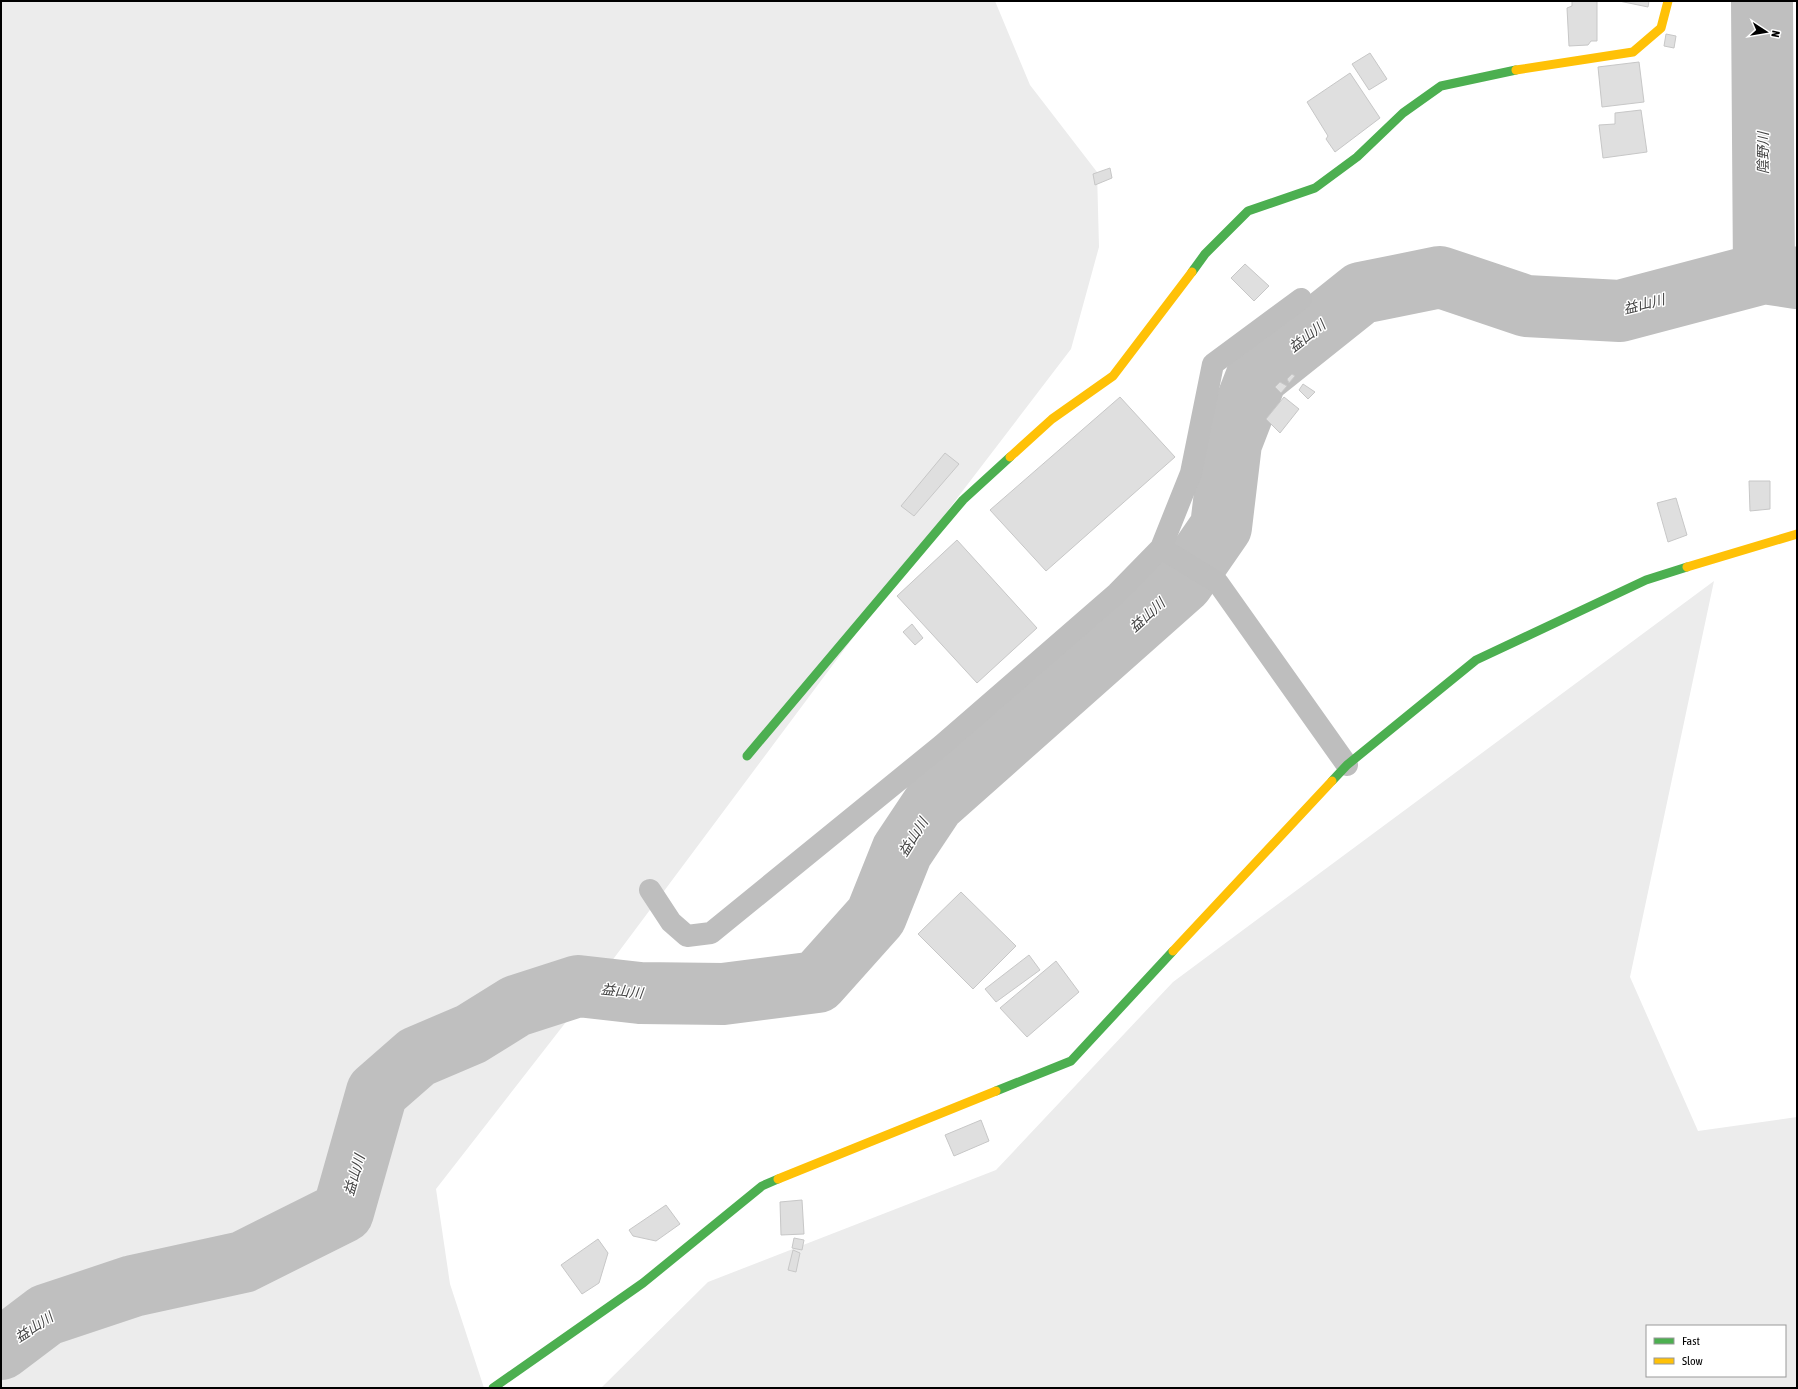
<svg xmlns="http://www.w3.org/2000/svg" width="1798" height="1389" viewBox="0 0 1798 1389" font-family="'Asap Condensed','Noto Sans JP',sans-serif">
<style>
.green{fill:#ececec;fill-rule:evenodd}
.lines{fill:none;stroke-linecap:round;stroke-linejoin:round}
.river{stroke:#bfbfbf;stroke-width:62}
.building{fill:#dfdfdf;stroke:#c7c7c7}
.street{stroke:#bebebe;stroke-width:22}
.fast{stroke:#4caf50;stroke-width:9}
.slow{stroke:#ffc107;stroke-width:9}
.labels{text-anchor:middle;stroke-width:3;stroke-linejoin:round;paint-order:stroke}
.water-label{font-size:14px;font-style:italic;fill:#444;stroke:#fff}
</style>
<rect width="100%" height="100%" fill="#fff"/>
<path class="green" d="M1,1H995L1030,85L1097,172L1099,247L1071,349L961,493L573,1013L436,1189L450,1284L484,1388H1Z
M1714,581L1630,977L1698,1131L1797,1117V1388H601L708,1282L996,1170L1173,982ZM1647,1326H1785V1376H1647Z"/>
<g class="lines">
<path class="river" d="M1762,1L1764,273
M1,1349L46,1315L133,1286L243,1262L343,1212L377,1092L417,1057L471,1034L516,1006L578,986L640,993L723,994L817,982L876,916L902,851L934,803L1183,582L1221,527L1231,443L1257,376L1361,293L1440,277L1526,306L1620,311L1764,273L1797,278"/>
</g>
<path class="building" d="M1572,1H1597V41H1591L1588,45L1569,46L1567,8L1572,6Z
M1619,1H1649L1648,7Z
M1666,34L1676,36L1674,48L1664,46Z
M1370,53L1387,79L1369,90L1352,64Z
M1639,62L1644,102L1602,107L1598,67Z
M1350,73L1380,118L1335,152L1326,139L1328,136L1307,102Z
M1641,110L1647,152L1603,158L1599,125L1615,124V113Z
M1110,168L1112,178L1095,185L1093,174Z
M1245,264L1269,286L1254,301L1231,278Z
M1292,374L1295,376L1289,383L1287,379Z
M1280,382L1287,386L1281,393L1275,387Z
M1303,384L1315,392L1308,399L1299,390Z
M1120,397L1175,457L1046,571L990,510Z
M1284,397L1299,409L1280,433L1266,419Z
M945,453L959,464L914,516L901,506Z
M1749,481H1770V509L1750,511Z
M1676,498L1687,535L1668,542L1657,503Z
M957,540L1037,628L977,683L897,596Z
M912,624L923,638L915,645L903,632Z
M961,892L1016,946L973,989L918,934Z
M1029,955L1040,970L996,1002L985,989Z
M1056,961L1079,992L1027,1037L1000,1008Z
M981,1120L989,1141L954,1156L945,1135Z
M802,1200L804,1234L781,1235L780,1202Z
M666,1205L680,1224L656,1241L633,1236L629,1230Z
M794,1238L804,1240L802,1250L792,1248Z
M598,1239L608,1253L599,1283L582,1294L561,1265Z
M793,1250L800,1253L796,1272L788,1270Z"/>
<g class="lines">
<path class="street" d="M1161,548L1218,583L1347,765
M650,890L671,922L687,936L711,933L942,745L1117,593L1161,548L1191,473L1213,364L1301,299"/>
<path class="fast" d="M1192,272L1205,254L1248,211L1315,188L1357,157L1403,113L1441,86L1516,70
M747,756L963,500L1010,457
M1332,781L1347,765L1476,660L1646,580L1687,567
M996,1091L1071,1061L1173,951
M493,1388L643,1283L762,1186L778,1179"/>
<path class="slow" d="M1516,70L1633,52L1661,28L1668,1
M1010,457L1052,419L1113,376L1192,272
M1687,567L1797,534
M1173,951L1332,781
M778,1179L996,1091"/>
</g>
<g class="labels">
<g class="water-label">
<text transform="translate(1763 153) rotate(-90)" y="5">陰野川</text>
<text transform="translate(1644 304) rotate(-14)" y="5">益山川</text>
<text transform="translate(1307 336) rotate(-38)" y="5">益山川</text>
<text transform="translate(1147 615) rotate(-42)" y="5">益山川</text>
<text transform="translate(913 837) rotate(-58)" y="5">益山川</text>
<text transform="translate(622 991) rotate(6)" y="5">益山川</text>
<text transform="translate(354 1175) rotate(-74)" y="5">益山川</text>
<text transform="translate(34 1327) rotate(-33)" y="5">益山川</text>
</g>
</g>
<rect width="1798" height="1389" fill="none" stroke="#000000" stroke-width="4"/>
<rect x="1646" y="1325" width="140" height="52" fill="#ffffff" stroke="#999999"/>
<rect x="1654" y="1338" width="20" height="6" fill="#4caf50" stroke="#999999"/>
<text x="1682" y="1345" font-size="12" fill="#000000">Fast</text>
<rect x="1654" y="1358" width="20" height="6" fill="#ffc107" stroke="#999999"/>
<text x="1682" y="1365" font-size="12" fill="#000000">Slow</text>
<g transform="translate(1766 32) rotate(102)" stroke="#ffffff" stroke-width="3" paint-order="stroke">
<path d="M0-3L7 15L0 10L-7 15Z" fill="#000000"/>
<text y="-6" font-size="11" font-weight="bold" text-anchor="middle" fill="#000000">N</text>
</g>
</svg>
